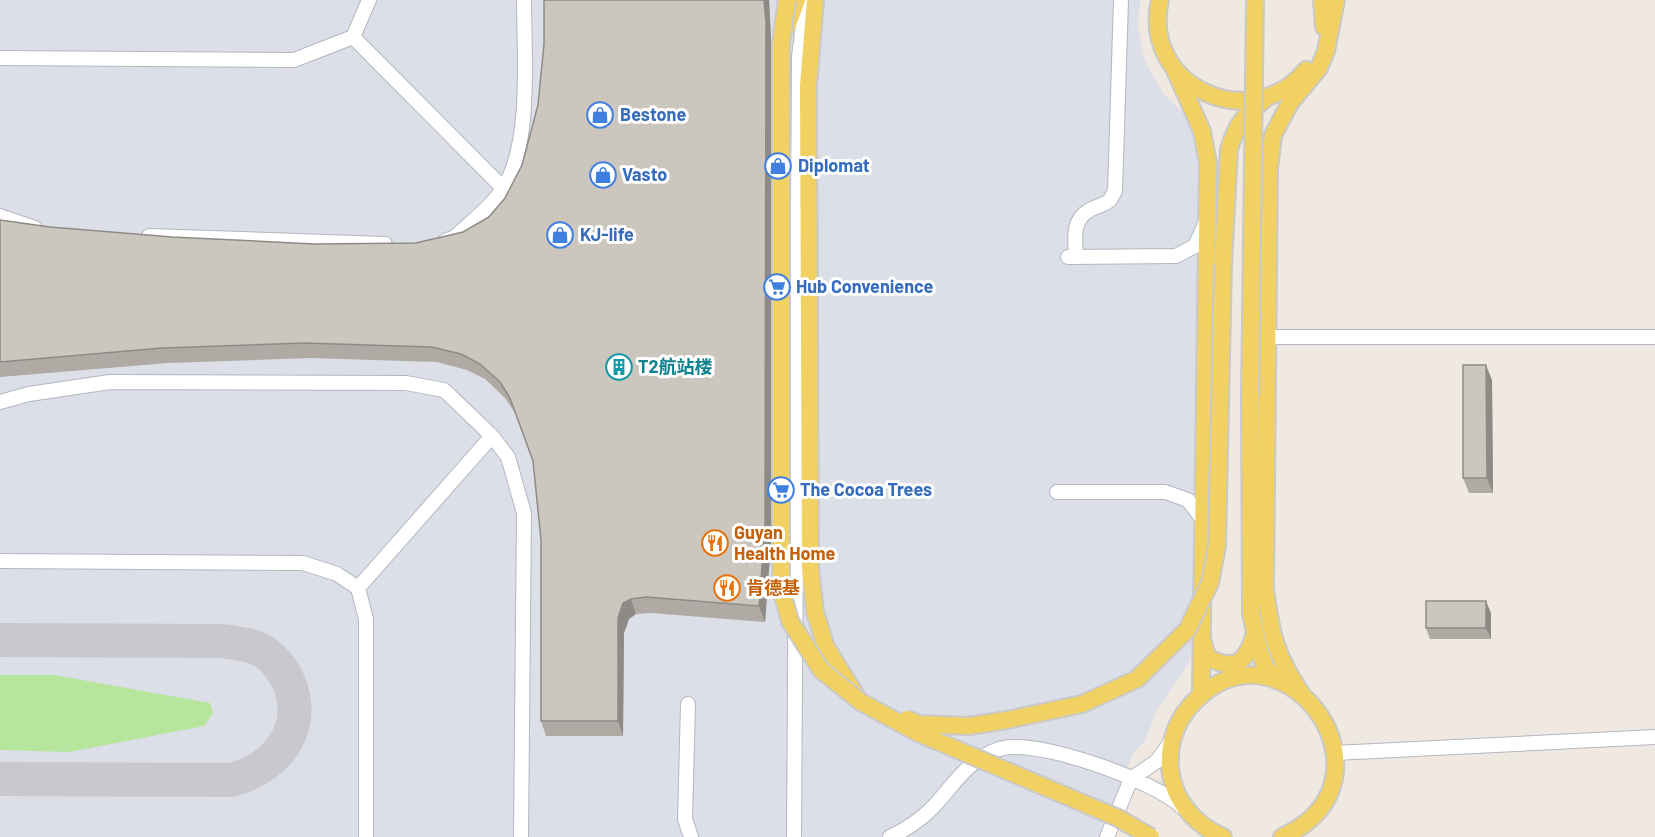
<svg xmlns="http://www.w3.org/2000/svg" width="1655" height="837" viewBox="0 0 1655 837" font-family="Barlow,'Noto Sans SC',sans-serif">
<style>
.airport{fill:#dcdee8}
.green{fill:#b6e59e}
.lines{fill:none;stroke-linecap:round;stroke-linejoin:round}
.taxiway{stroke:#c9c8cc;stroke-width:34}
.minor-casing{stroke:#b4b7c1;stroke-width:16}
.major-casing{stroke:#c9c9c9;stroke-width:20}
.minor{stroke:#fff;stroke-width:14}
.major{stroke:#f2d163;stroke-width:16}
.major-bridge-casing{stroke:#c9c9c9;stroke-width:20;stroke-linecap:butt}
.major-bridge{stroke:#f2d163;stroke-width:16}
.wall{fill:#afaba4}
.shaded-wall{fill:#8e8b86}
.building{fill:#cbc7bf;stroke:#8e8b86;stroke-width:1.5}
.labels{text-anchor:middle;stroke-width:6;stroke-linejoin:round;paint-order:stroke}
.shop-label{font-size:18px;font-weight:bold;fill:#366cbe;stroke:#fff;text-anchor:start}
.culture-label{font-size:18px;font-weight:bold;fill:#0d838f;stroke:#fff;text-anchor:start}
.food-label{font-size:18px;font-weight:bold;fill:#c56008;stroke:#fff;text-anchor:start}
</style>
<rect width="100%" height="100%" fill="#efe9e1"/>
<path class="airport" d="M0,0H1140L1138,29L1145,61L1163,93L1189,119L1196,132L1199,154L1196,600L1192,654L1188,664L1157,710L1145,741L1133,753L1100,837H0Z"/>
<path class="green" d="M0,675H54L210,703L213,713L204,726L69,752L0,750Z"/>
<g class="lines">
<path class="taxiway" d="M0,640L222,641C236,643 251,644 263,651C274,658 284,671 289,683C308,730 275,769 231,780L0,779"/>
<g class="minor-casing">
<path id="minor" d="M353,37L503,188
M0,58L294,60L353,37L369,0
M0,216L35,228
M149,236L385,244
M445,241L455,237C471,222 492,206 504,187C532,143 524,52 524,0
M1068,257L1176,256L1195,246L1206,222
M1076,257C1075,241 1072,220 1088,211C1095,206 1103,206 1110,200L1115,191L1121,0
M1268,337H1655
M0,402L29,394L110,382L406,383L444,390L492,436L508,457L524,513L521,837
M1057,492H1165L1188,500L1203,520
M0,561L303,563L337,574L358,588L366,619V837
M358,588L492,436
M688,704L685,819L691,837
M1334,753L1655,737
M794,837L799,57L806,0
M890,837C907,829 922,819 935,805C948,791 959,774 975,762C986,754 999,747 1012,747C1053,745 1152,780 1182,807
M1107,837L1131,779L1157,761L1171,742"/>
</g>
<g class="major-casing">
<path id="major" d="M815,0L808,86L810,568L815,612L826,647L858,699
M1160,0C1140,86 1251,137 1306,70
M1322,0L1324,27
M787,27L797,0
M1174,68L1202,131L1208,163L1201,695
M1223,264L1229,150C1235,127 1244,115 1263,101
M1250,397L1251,614L1260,653L1266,668L1278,681
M1203,642L1207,657C1237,673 1247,661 1255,633
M1301,693C1275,654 1271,634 1265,589L1269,169L1273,135L1290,103L1319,68L1326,51L1336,0
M1223,837C1195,825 1173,800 1170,768C1168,741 1178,716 1198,698C1287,615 1406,781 1282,837"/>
</g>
<use href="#minor" class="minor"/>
<use href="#major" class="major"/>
<g class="major-bridge-casing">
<path id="major-bridge" d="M787,0L781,43V589L790,621L821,670L861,702L918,733L1118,818L1151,837
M1250,397L1255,0
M907,719L919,724L969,726L1007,720L1082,704L1137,679L1187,630L1210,583L1217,546L1223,264"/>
</g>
<use href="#major-bridge" class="major-bridge"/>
</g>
<path class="wall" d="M544,0H769L771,38V543L765,622L651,613L636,614L629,619L624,633L623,736H546L541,721V540L533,461L515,413L505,398L485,379L467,370L437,362L310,358L168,363L0,377V220L50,227L172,237L315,244L416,243L463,232L489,217L505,198L522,165L538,105L544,44Z
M1492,380L1493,493H1469L1463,478Z
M1491,613V639H1430L1426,628Z"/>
<path class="shaded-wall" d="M764,0H769L771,38V543L765,622L759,606Z
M1486,365L1492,380L1493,493L1487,478Z
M631,599L636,614L629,619L624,633L623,736L618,721V618L623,603Z
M1486,601L1491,613V639L1486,628Z"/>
<path class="building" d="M544,0H764L766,22L765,528L759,606L646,597L631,599L623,603L618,618V721H541V540L533,461L510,398L500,382L480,364L461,354L432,347L304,343L162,348L0,362V220L50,227L172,237L315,244L416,243L463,232L489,217L505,198L522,165L538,105L544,44Z
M1463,365H1486L1487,478H1463Z
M1426,601H1486V628H1426Z"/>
<defs>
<g id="shop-ring" transform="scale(1.35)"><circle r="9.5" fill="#fff" stroke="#3f7fe0" stroke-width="1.5"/><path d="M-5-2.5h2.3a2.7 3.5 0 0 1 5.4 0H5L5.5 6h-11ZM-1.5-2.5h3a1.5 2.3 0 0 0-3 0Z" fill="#3f7fe0"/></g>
<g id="supermarket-ring" transform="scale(1.35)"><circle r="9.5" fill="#fff" stroke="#3f7fe0" stroke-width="1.5"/><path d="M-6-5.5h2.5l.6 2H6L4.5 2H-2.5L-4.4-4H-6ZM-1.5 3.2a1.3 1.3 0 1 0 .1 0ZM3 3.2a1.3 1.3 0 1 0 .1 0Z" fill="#3f7fe0"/></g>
<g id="building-ring" transform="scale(1.35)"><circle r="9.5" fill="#fff" stroke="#0f9aa8" stroke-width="1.5"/><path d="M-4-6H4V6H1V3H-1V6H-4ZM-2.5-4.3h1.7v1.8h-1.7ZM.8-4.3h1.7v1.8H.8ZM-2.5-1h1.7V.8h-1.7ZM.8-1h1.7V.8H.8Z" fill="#0f9aa8"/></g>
<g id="restaurant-ring" transform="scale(1.35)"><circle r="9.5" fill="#fff" stroke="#e8710a" stroke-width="1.5"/><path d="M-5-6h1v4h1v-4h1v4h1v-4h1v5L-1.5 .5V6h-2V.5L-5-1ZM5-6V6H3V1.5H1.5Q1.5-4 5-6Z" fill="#e8710a"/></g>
</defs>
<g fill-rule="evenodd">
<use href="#shop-ring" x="600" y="115"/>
<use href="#shop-ring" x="778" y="166"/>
<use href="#shop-ring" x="603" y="175"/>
<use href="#shop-ring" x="560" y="235"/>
<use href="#supermarket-ring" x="777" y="287"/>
<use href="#building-ring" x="619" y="367"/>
<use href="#supermarket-ring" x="781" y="490"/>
<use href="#restaurant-ring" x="715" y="543"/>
<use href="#restaurant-ring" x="727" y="588"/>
</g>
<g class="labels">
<g class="shop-label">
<text x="620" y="121">Bestone</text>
<text x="798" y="172">Diplomat</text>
<text x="622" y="181">Vasto</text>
<text x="580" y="241">KJ-life</text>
<text x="796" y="293">Hub Convenience</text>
<text x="800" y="496">The Cocoa Trees</text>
</g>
<g class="culture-label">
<text x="638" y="373">T2航站楼</text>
</g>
<g class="food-label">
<text x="734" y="539">Guyan<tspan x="734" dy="21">Health Home</tspan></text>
<text x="746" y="594">肯德基</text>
</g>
</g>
</svg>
